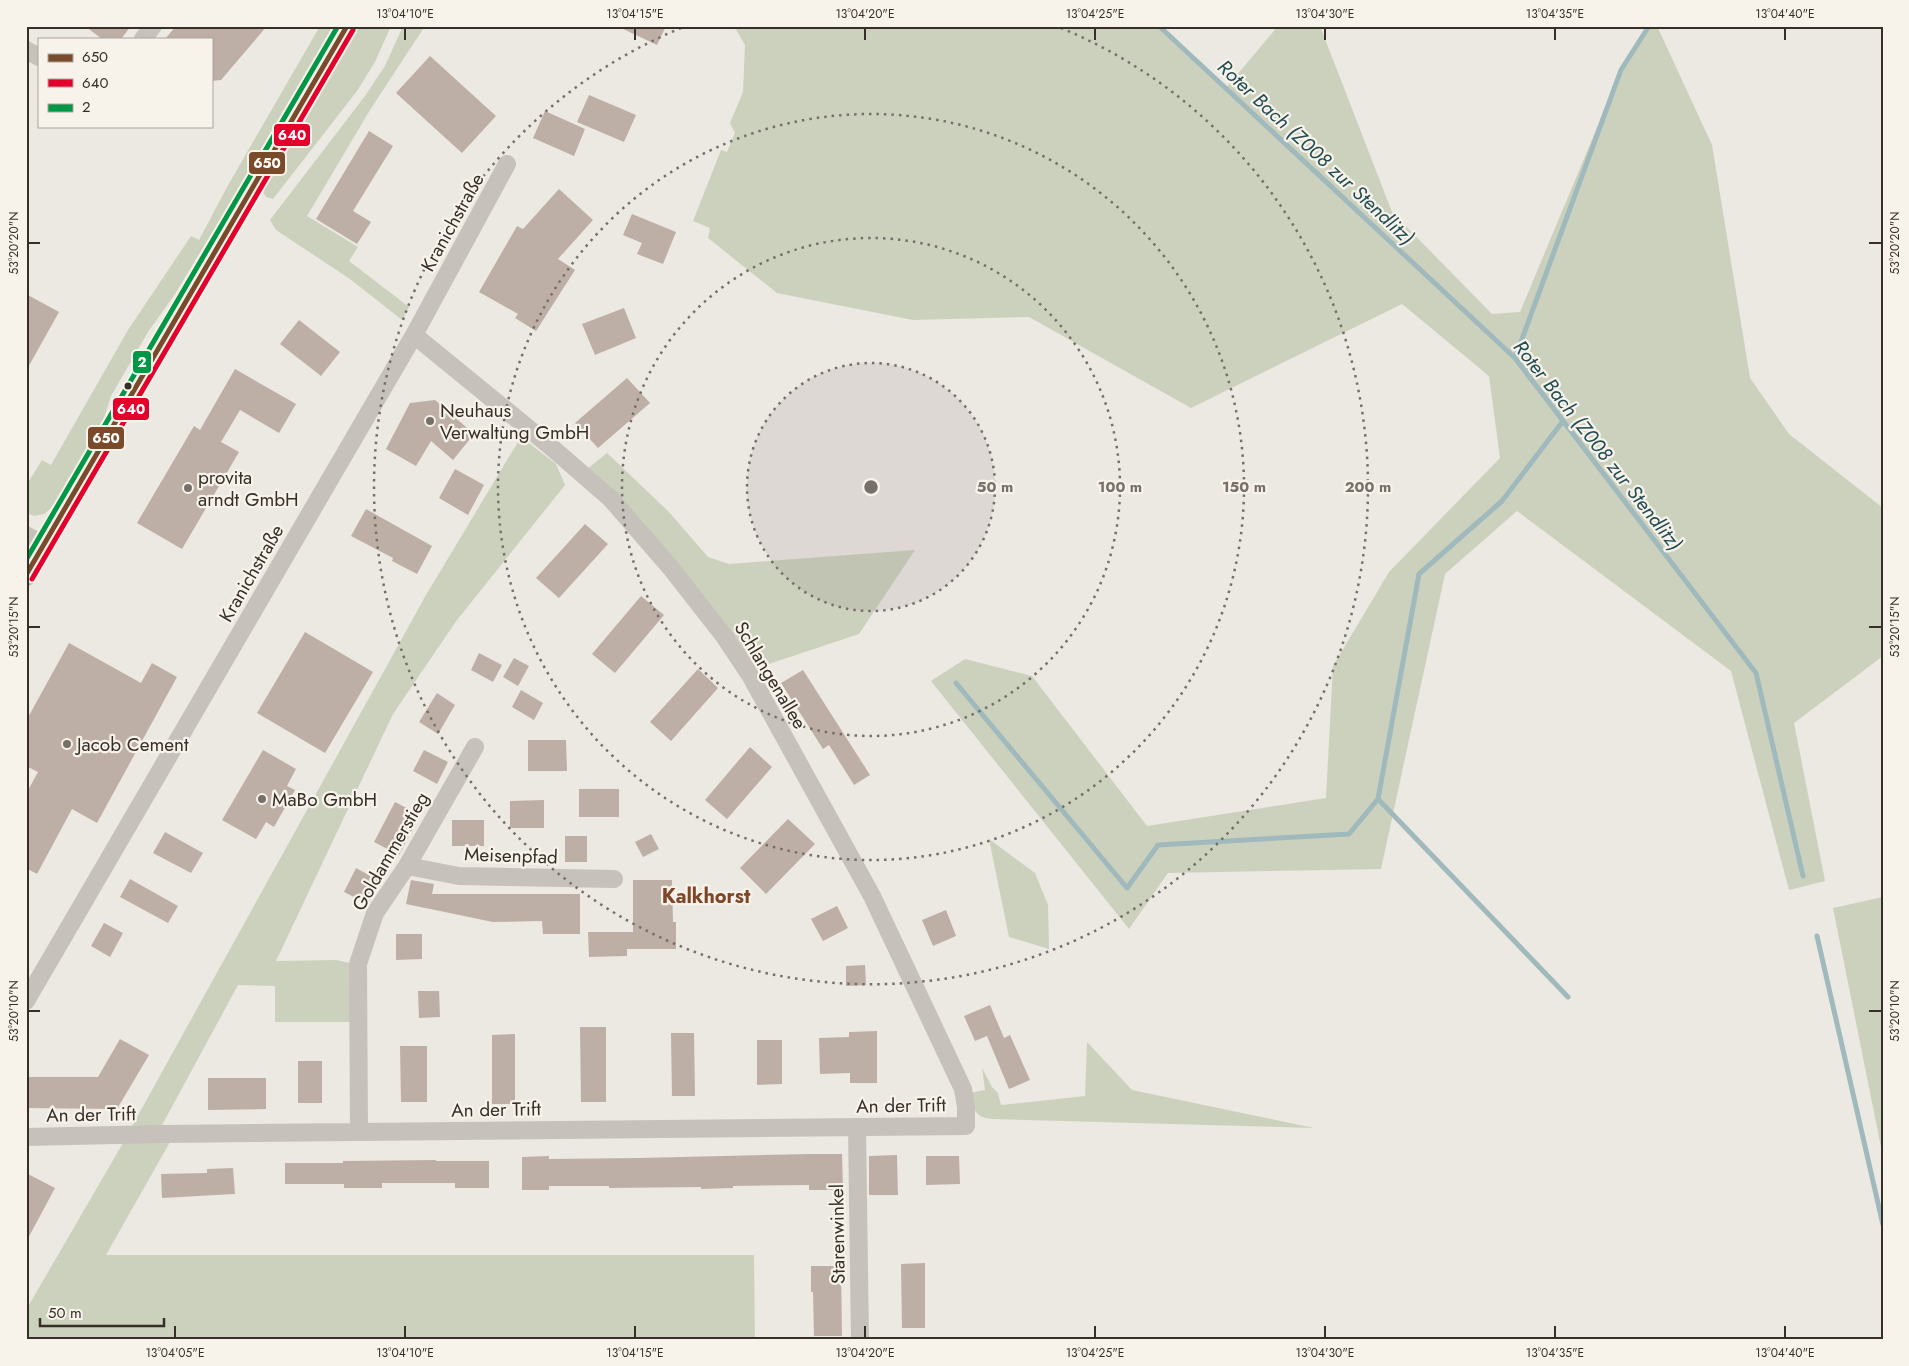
<svg xmlns="http://www.w3.org/2000/svg" width="1909" height="1366" viewBox="0 0 1909 1366" font-family="Jost,sans-serif">
<style>
.green{fill:#ccd1bd}
.lines{fill:none;stroke-linecap:round;stroke-linejoin:round}
.stream{stroke:#a0b9bc;stroke-width:5}
.building{fill:#beafa6}
.minor{stroke:#c6c1bb;stroke-width:18}
.major{stroke:#b4afaa;stroke-width:22}
.bus-1-casing{stroke:#f8f3ea;stroke-width:9}
.bus-2-casing{stroke:#f8f3ea;stroke-width:9}
.bus-3-casing{stroke:#f8f3ea;stroke-width:9}
.bus-1{stroke:#7a4b2a;stroke-width:5}
.bus-2{stroke:#e4002b;stroke-width:5}
.bus-3{stroke:#009847;stroke-width:5}
.ticks{fill:none;stroke:#362e29;stroke-width:2}
.ring{fill:none;stroke:#766f6a;stroke-width:2.5;stroke-dasharray:2.5 5}
.bus-dot{fill:#362e29;stroke:#f8f3ea;stroke-width:2}
.poi-dot{fill:#766f6a;stroke:#f8f3ea;stroke-width:2}
.labels{text-anchor:middle;stroke-width:4.5;stroke-linejoin:round;paint-order:stroke}
.street-label{font-size:19px;fill:#362e29;stroke:#f8f3ea}
.poi-label{font-size:19px;fill:#362e29;stroke:#f8f3ea;text-anchor:start}
.water-label{font-size:20px;font-style:italic;fill:#224c54;stroke:#f8f3ea}
.neighbourhood-label{font-size:20px;font-weight:bold;fill:#7e4529;stroke:#f8f3ea}
.centre{fill:#766f6a;stroke:#f8f3ea;stroke-width:2.5}
.ring-label{font-size:15px;text-anchor:middle;font-weight:bold;fill:#766f6a;stroke:#f8f3ea;stroke-width:4.5;stroke-linejoin:round;paint-order:stroke}
.line-badge{stroke:#f8f3ea;stroke-width:2}
.badge-label{font-size:14px;text-anchor:middle;font-weight:bold;fill:#fff}
.neatline{fill:none;stroke:#362e29;stroke-width:2}
.ticks-label{font-size:12px;text-anchor:middle;fill:#362e29}
</style>
<rect width="100%" height="100%" fill="#ece8e2"/>
<path class="green" d="M320,26H334L235,195L175,294L148,332L111,396L102,424L56,504L44,514L34,516L26,513V486L42,460L51,465L128,330L191,236L199,240L227,187Z
M360,26H391L375,62L357,91L273,199L266,197L262,190L318,94Z
M403,26H425L370,110L307,216L358,247L349,261L409,307L402,320L350,279L276,230L270,220L365,96L385,66Z
M734,26H1159L1226,88L1278,26H1320L1392,212L1492,314L1520,312L1621,70L1649,26H1657L1712,145L1750,378L1789,434L1883,508V656L1794,723L1825,881L1789,890L1731,671L1517,511L1445,574L1381,869L1168,873L1129,929L931,681L965,659L1032,676L1147,826L1326,798L1333,666L1389,572L1500,458L1489,376L1402,304L1191,408L1029,317L913,320L777,293L708,238L710,228L693,221L721,150L727,152L735,133L730,123L743,92L745,45Z
M521,437L556,464L565,485L457,620L393,714L276,961L337,960L353,964V1022H275V986L238,985L161,1127L131,1128L426,595Z
M607,453L669,512L708,557L729,564L915,550L859,634L754,669L586,470Z
M989,839L1035,873L1048,905L1049,949L1009,937Z
M1883,897V1157L1833,908Z
M1087,1042L1132,1090L1314,1128L992,1119C973,1117 974,1108 970,1093L985,1090L982,1068L992,1087L998,1093L1001,1105L1085,1096Z
M170,1142L106,1255H754L755,1340H26V1310L123,1143Z"/>
<g class="lines">
<path class="stream" d="M1159,26L1515,358L1756,673L1803,876
M1515,358L1621,70L1649,26
M1563,421L1502,501L1419,574L1378,799L1568,997
M956,683L1127,888L1158,845L1349,834L1378,799
M1817,936L1883,1225"/>
</g>
<path class="building" d="M85,26H131L121,39H102Z
M176,26H267L221,80L211,81V39H165Z
M617,26H666L657,45Z
M430,56L496,116L462,153L396,93Z
M589,95L636,115L624,142L577,122Z
M545,111L585,129L574,156L533,138Z
M369,131L393,146L353,211L371,222L357,244L316,219Z
M559,189L593,220L558,259L575,270L536,331L515,318L518,314L479,292L517,226L523,229Z
M632,214L676,232L663,264L637,254L642,243L623,235Z
M26,294L59,312L26,371Z
M624,308L636,338L595,355L582,324Z
M299,320L340,352L321,376L280,344Z
M235,369L296,404L279,433L240,410L221,442L239,452L182,549L137,523L194,426L200,430Z
M627,378L650,403L598,448L575,423Z
M435,400L474,434L453,460L431,441L416,466L386,449L410,403Z
M455,469L484,485L468,515L439,498Z
M366,509L432,546L417,574L392,561L393,558L351,536Z
M585,524L608,544L559,598L536,578Z
M641,596L664,615L615,673L592,654Z
M305,632L373,672L325,753L257,713Z
M69,643L141,683L152,663L177,677L97,823L72,809L37,874L26,868V794L38,772L26,766V721Z
M479,653L502,665L493,682L471,670Z
M514,658L529,666L518,686L503,677Z
M698,669L718,688L671,741L650,722Z
M803,670L870,775L854,785L829,745L823,749L781,683Z
M521,690L543,703L534,720L512,707Z
M437,693L455,705L438,734L419,722Z
M528,740H566L567,771H528Z
M750,747L772,767L727,819L705,800Z
M263,750L296,769L287,786L295,790L274,827L266,822L256,839L222,820Z
M424,750L448,762L437,784L413,771Z
M579,789H619V817H579Z
M544,800V828H510V801Z
M395,802L420,815L399,855L374,842Z
M788,819L815,844L766,894L740,868Z
M452,820H484V846H452Z
M165,832L203,853L191,873L153,853Z
M651,834L659,849L643,857L635,842Z
M565,836H587V862H565Z
M356,868L380,881L368,904L344,892Z
M130,879L178,906L168,923L120,897Z
M411,880L434,884L432,894H580V934H543L542,921L493,922L406,904Z
M633,880H672L673,922H676V949H627V956L589,957L588,932H633Z
M837,906L848,928L823,941L811,919Z
M946,910L956,936L933,946L922,920Z
M104,923L123,933L110,957L91,946Z
M396,934H422V959L396,960Z
M865,965L866,985L846,986V966Z
M418,991H439L440,1017L419,1018Z
M990,1005L1004,1038L1010,1035L1030,1080L1009,1089L987,1036L975,1041L964,1016Z
M580,1027H606V1102H581Z
M877,1031V1083H850V1073L820,1074L819,1038L849,1037V1032Z
M671,1033H694L695,1096H672Z
M515,1034V1104H492V1035Z
M120,1039L149,1055L117,1109L26,1108V1077H98Z
M757,1040H782V1084L757,1085Z
M400,1046H427V1102H401Z
M298,1061H322V1103H298Z
M208,1078H266V1109L208,1110Z
M809,1154H842L843,1190H809V1185L733,1186V1188L701,1189V1187L609,1188V1186H549V1190H522V1157L549,1156V1159L640,1158Z
M897,1155L898,1195H869V1156Z
M926,1156H959L960,1184L926,1185Z
M436,1160V1161H489V1188H455V1183H382V1188H344V1184H285V1163H343V1161Z
M233,1168L235,1194L162,1198L161,1174L207,1173V1169Z
M26,1173L55,1188L26,1242Z
M925,1263V1328H902L901,1264Z
M811,1266H841L842,1336H814L813,1292H811Z"/>
<g class="lines">
<path class="minor" d="M143,39L153,26
M26,50L39,57
M26,535L44,545
M407,866L459,876L614,879
M26,1001L414,335L507,164
M857,1127L860,1340
M359,1132L358,964L375,913L407,866L475,747
M26,1137L161,1134L966,1126V1107L963,1089L872,896L750,675L724,636L670,567L611,499L550,446L414,335"/>
<path class="major" d="M26,575L347,26"/>
<g class="bus-1-casing">
<path id="bus-1" d="M26,575L347,26"/>
</g>
<g class="bus-2-casing">
<path id="bus-2" d="M32,579L353,30"/>
</g>
<g class="bus-3-casing">
<path id="bus-3" d="M26,560L338,26"/>
</g>
<use href="#bus-1" class="bus-1"/>
<use href="#bus-2" class="bus-2"/>
<use href="#bus-3" class="bus-3"/>
</g>
<path class="ticks" d="M405,28V40M635,28V40M865,28V40M1095,28V40M1325,28V40M1555,28V40M1785,28V40M28,243H40M1869,243H1882M28,627H40M1869,627H1882M28,1011H40M1869,1011H1882M175,1326V1338M405,1326V1338M635,1326V1338M865,1326V1338M1095,1326V1338M1325,1326V1338M1555,1326V1338M1785,1326V1338"/>
<circle cx="871" cy="487" r="124" fill="#766f6a" fill-opacity=".12"/>
<g class="ring">
<circle cx="871" cy="487" r="124"/>
<circle cx="871" cy="487" r="249"/>
<circle cx="871" cy="487" r="373"/>
<path d="M1061 28A497 497 0 1 1 681 28"/>
</g>
<circle class="bus-dot" cx="128" cy="386" r="4.5"/>
<g class="poi-dot">
<circle cx="430" cy="421" r="5"/>
<circle cx="188" cy="488" r="5"/>
<circle cx="67" cy="744" r="5"/>
<circle cx="262" cy="799" r="5"/>
</g>
<g class="labels">
<g class="street-label">
<text transform="translate(452 222) rotate(-61)" y="7">Kranichstraße</text>
<text transform="translate(251 573) rotate(-60)" y="7">Kranichstraße</text>
<text transform="translate(771 675) rotate(59)" y="7">Schlangenallee</text>
<text transform="translate(390 851) rotate(-60)" y="7">Goldammerstieg</text>
<text transform="translate(511 855) rotate(2)" y="7">Meisenpfad</text>
<text transform="translate(901 1105) rotate(-1)" y="7">An der Trift</text>
<text transform="translate(496 1109) rotate(-1)" y="7">An der Trift</text>
<text transform="translate(91 1114) rotate(-1)" y="7">An der Trift</text>
<text transform="translate(837 1234) rotate(-91)" y="7">Starenwinkel</text>
</g>
<g class="poi-label">
<text x="440" y="417">Neuhaus<tspan x="440" dy="22">Verwaltung GmbH</tspan></text>
<text x="198" y="484">provita<tspan x="198" dy="22">arndt GmbH</tspan></text>
<text x="77" y="751">Jacob Cement</text>
<text x="272" y="806">MaBo GmbH</text>
</g>
<g class="water-label">
<text transform="translate(1316 152) rotate(43)" y="7">Roter Bach (Z008 zur Stendlitz)</text>
<text transform="translate(1598 445) rotate(52)" y="7">Roter Bach (Z008 zur Stendlitz)</text>
</g>
<g class="neighbourhood-label">
<text x="706" y="903">Kalkhorst</text>
</g>
</g>
<circle cx="871" cy="487" r="8" class="centre"/>
<g class="ring-label">
<text x="995" y="492">50 m</text>
<text x="1120" y="492">100 m</text>
<text x="1244" y="492">150 m</text>
<text x="1368" y="492">200 m</text>
</g>
<g class="line-badge">
<rect x="273" y="123" width="38" height="24" rx="5" fill="#e4002b"/>
<rect x="248" y="151" width="38" height="24" rx="5" fill="#7a4b2a"/>
<rect x="132" y="350" width="20" height="24" rx="5" fill="#009847"/>
<rect x="112" y="397" width="38" height="24" rx="5" fill="#e4002b"/>
<rect x="87" y="426" width="38" height="24" rx="5" fill="#7a4b2a"/>
</g>
<g class="badge-label">
<text x="292" y="140">640</text>
<text x="267" y="168">650</text>
<text x="142" y="367">2</text>
<text x="131" y="414">640</text>
<text x="106" y="443">650</text>
</g>
<rect width="1909" height="1366" fill="none" stroke="#f8f3ea" stroke-width="55"/>
<rect x="38" y="38" width="175" height="90" fill="#f8f3ea" stroke="#aaa49d"/>
<rect x="48" y="54" width="25" height="8" fill="#7a4b2a" stroke="#aaa49d"/>
<text x="82" y="62" font-size="15" fill="#362e29">650</text>
<rect x="48" y="79" width="25" height="8" fill="#e4002b" stroke="#aaa49d"/>
<text x="82" y="88" font-size="15" fill="#362e29">640</text>
<rect x="48" y="104" width="25" height="8" fill="#009847" stroke="#aaa49d"/>
<text x="82" y="112" font-size="15" fill="#362e29">2</text>
<path d="M40 1318v8h124v-8" fill="none" stroke="#362e29" stroke-width="2.5"/>
<text x="48" y="1318" font-size="15" fill="#362e29" stroke="#f8f3ea" stroke-width="4" paint-order="stroke">50 m</text>
<rect x="28" y="28" width="1854" height="1310" class="neatline"/>
<g class="ticks-label">
<text x="405" y="18">13°04'10"E</text>
<text x="635" y="18">13°04'15"E</text>
<text x="865" y="18">13°04'20"E</text>
<text x="1095" y="18">13°04'25"E</text>
<text x="1325" y="18">13°04'30"E</text>
<text x="1555" y="18">13°04'35"E</text>
<text x="1785" y="18">13°04'40"E</text>
<text transform="translate(14 243) rotate(-90)" y="4">53°20'20"N</text>
<text transform="translate(1895 243) rotate(-90)" y="4">53°20'20"N</text>
<text transform="translate(14 627) rotate(-90)" y="4">53°20'15"N</text>
<text transform="translate(1895 627) rotate(-90)" y="4">53°20'15"N</text>
<text transform="translate(14 1011) rotate(-90)" y="4">53°20'10"N</text>
<text transform="translate(1895 1011) rotate(-90)" y="4">53°20'10"N</text>
<text x="175" y="1357">13°04'05"E</text>
<text x="405" y="1357">13°04'10"E</text>
<text x="635" y="1357">13°04'15"E</text>
<text x="865" y="1357">13°04'20"E</text>
<text x="1095" y="1357">13°04'25"E</text>
<text x="1325" y="1357">13°04'30"E</text>
<text x="1555" y="1357">13°04'35"E</text>
<text x="1785" y="1357">13°04'40"E</text>
</g>
</svg>
